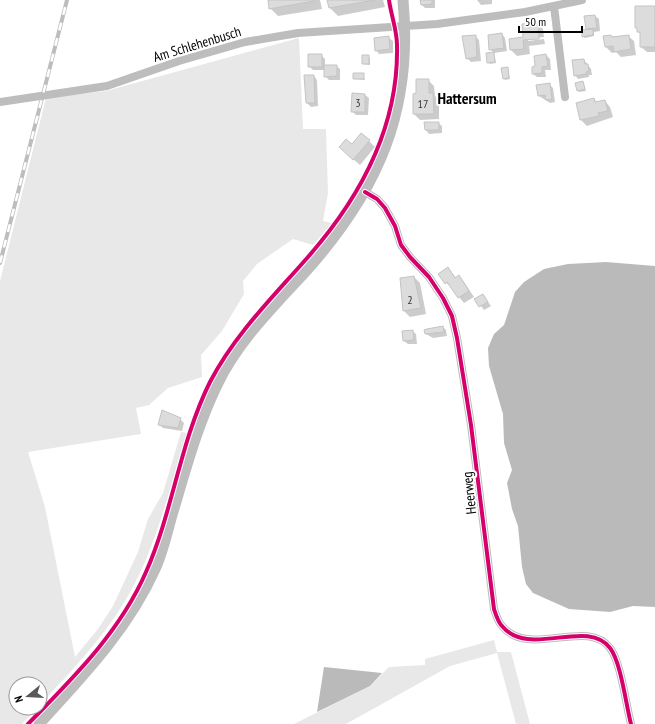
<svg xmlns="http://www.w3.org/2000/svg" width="655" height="724" viewBox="0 0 655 724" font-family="'PT Sans Narrow',sans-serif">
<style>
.green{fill:#e8e8e8}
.water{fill:#bababa}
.shadow{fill:#0003}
.building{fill:#dcdcdc;stroke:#c4c4c4}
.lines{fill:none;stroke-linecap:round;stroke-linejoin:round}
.minor{stroke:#bdbdbd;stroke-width:8}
.major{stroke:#bdbdbd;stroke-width:11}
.rail-casing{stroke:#bdbdbd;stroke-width:4}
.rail{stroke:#fff;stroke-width:2.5;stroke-dasharray:8;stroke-linecap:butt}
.cycleway-casing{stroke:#fff;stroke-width:6}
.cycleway{stroke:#d6006c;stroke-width:4}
.labels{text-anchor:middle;stroke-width:4;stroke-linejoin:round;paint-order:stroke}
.number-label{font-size:12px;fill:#373737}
.street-label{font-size:14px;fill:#000;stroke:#fff}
.quarter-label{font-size:16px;font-weight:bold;fill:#000;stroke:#fff}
</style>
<rect width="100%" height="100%" fill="#fff"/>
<path class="green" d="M299,38L303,129H326L328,193L323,221L332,223L313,245L293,239L257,264L243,281L244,294L222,331L201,355L202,377L168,388L149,405L136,408L141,434L28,452L45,507L75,657L98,629L113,606L138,552L148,519L163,493L181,432L187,433C171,483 159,536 135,583C112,629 75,667 40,705V684H16V708H37L22,724H0V281L46,98L106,91Z
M494,640L497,652H511L530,724H516L497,653L450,666L346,724H294L370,686L389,667L425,665V659Z"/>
<path class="water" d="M606,262L655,266V607L633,606L610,612L569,609L533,593L526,584L522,567L518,526L512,509L507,483L512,470L504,443L503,414L489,366L488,348L494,334L504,325L515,292L524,282L544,269L568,264Z
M324,667L382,673L370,686L317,712Z"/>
<path class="shadow" d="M269,0H320L322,9L278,16L270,8Z
M328,0H383L385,7L338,16L330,8Z
M421,0H435V8H425L422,5Z
M477,0H492V4L481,5Z
M655,7V52H647L641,47V34L638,32Z
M595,16L599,19L600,31L594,32V36L585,38L583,36L589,30L587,29Z
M537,23L543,29L544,37L528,39V41L544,39L545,44L529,46L530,54L517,56L511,50Z
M502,34L505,38L507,51L494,53L490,49Z
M475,36L479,40L481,61L471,62L467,58Z
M628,36L634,41L636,55L621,57L616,52L612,53L606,47L604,37Z
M389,38L393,41V53L379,54L376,50Z
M494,53L496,63L490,64L488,62Z
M321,55L325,59V66H336L340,69V80H329L325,76V70H313L309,66Z
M546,55L550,59L551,70H545L546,77H537L533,74Z
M363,56L370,58V65L363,64Z
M584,60L591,69L592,75H589V77L578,79L575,75Z
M508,68L510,79L505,80L504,78Z
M363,74L365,80L354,79Z
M314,76L317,80L318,106L311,107L307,103Z
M428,80L434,86L435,96L439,100V119L420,120L414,114L417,94Z
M583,82L586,91L579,92L578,90Z
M549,84L553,88L555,102L550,103L539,96L537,86Z
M365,95L369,98L368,115H356L352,111Z
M594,99L597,103L605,101L610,107L613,117L587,126L581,120Z
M425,123H438L442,126V133L429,134L426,130Z
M369,141L375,147L360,165L346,153L352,146Z
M448,268L456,278L459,276L464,282L474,297L464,303L459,297L453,288L446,283Z
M414,277L420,283L426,314L410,317L404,311Z
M483,295L491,306L484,310L476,299Z
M443,327L446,330L447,336L433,338L426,334Z
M412,331L416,334L417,344H408L404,341Z
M180,419L184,423L182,431L163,428L159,424Z"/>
<path class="building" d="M268,0H314V1L269,9Z
M327,0H375L329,8Z
M420,0H432V4L421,5Z
M635,6H655V47H640V32H637V28H635Z
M595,15L597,28L586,29L584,16Z
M538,22L539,39L523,40L524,49L510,50L509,39L523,37L522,24Z
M593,29V35L582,37V30Z
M502,33L504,48L489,50L488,35Z
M476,35L477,57L466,59L462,36Z
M611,35L612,37L629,35L631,49L614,52L613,46L605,47L603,36Z
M389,36L390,49L375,51L374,38Z
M494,52L495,62L487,63L486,53Z
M308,54H322V67H308Z
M546,54L548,66L542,67V73L532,74V67L535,66L534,56Z
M362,55H369V64H362Z
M584,59L585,64H588L589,71L586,72V74L574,76L572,60Z
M324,65H337V76L324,77Z
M508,67L509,78L503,79L501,68Z
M353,73H364V79H353Z
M304,75H314L315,103H306Z
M416,79H429V93H433L434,114H413V94L416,93Z
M583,81L585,89L577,91L575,83Z
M550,83L552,99L546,100L545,95L538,96L536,85Z
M352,93L365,94V112H351Z
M594,98L595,102L605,100L608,111L598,113L599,116L580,120L576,103Z
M424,122H439V130H425Z
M361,133L370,140L353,160L339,147L346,139L352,144Z
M448,267L455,278L459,275L469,291L458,298L447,282L445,284L438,274Z
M414,276L421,308L403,311L400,278Z
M483,294L488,302L479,307L474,299Z
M443,326L444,332L425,334L424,330L427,329Z
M413,330L414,340L403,341L402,331Z
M162,410L181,418L178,428L158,425Z"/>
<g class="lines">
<path class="minor" d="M554,6L565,97
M0,102L107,86L179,61L245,42L298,33L437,24L525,12L582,0
M365,192L377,199L385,208L395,226L401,245L410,257L429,277L443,298L452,316L457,338L471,425L494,609C496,615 498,622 502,626C529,659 587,617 610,648C621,662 626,705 631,724"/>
<path class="major" d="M39,724C84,675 129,628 156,567C163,551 167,533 172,515C185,472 197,426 217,385C238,341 274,306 307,270C379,189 413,110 403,0"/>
<g class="rail-casing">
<path id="rail" d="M0,263L67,0"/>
</g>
<use href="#rail" class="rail"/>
<g class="cycleway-casing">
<path id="cycleway" d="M365,192L377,199L385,208L395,226L401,245L410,257L429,277L443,298L452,316L457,338L471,425L494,609C496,615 498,622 502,626C529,659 587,617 610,648C621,662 626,705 631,724
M28,724C73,678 120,632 146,572C173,511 180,442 210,382C235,334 273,297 308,257C360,198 399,126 397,45C397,30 391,15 389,0"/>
</g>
<use href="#cycleway" class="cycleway"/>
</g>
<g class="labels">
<g class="number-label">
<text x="358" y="107">3</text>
<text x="423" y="108">17</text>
<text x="410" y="304">2</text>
</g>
<g class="street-label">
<text transform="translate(197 44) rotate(-17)" y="5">Am Schlehenbusch</text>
<text transform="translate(469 493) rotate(-96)" y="5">Heerweg</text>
</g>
<g class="quarter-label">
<text x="467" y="104">Hattersum</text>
</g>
</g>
<g transform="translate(28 696) rotate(252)"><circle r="19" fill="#ffffff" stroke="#999999"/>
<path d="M0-3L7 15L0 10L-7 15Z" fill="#595959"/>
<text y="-6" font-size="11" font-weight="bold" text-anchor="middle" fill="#000000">N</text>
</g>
<path d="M519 26v6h63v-6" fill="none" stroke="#000000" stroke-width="2"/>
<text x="525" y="26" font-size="12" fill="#000000" stroke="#ffffff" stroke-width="3" paint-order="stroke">50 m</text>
</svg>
